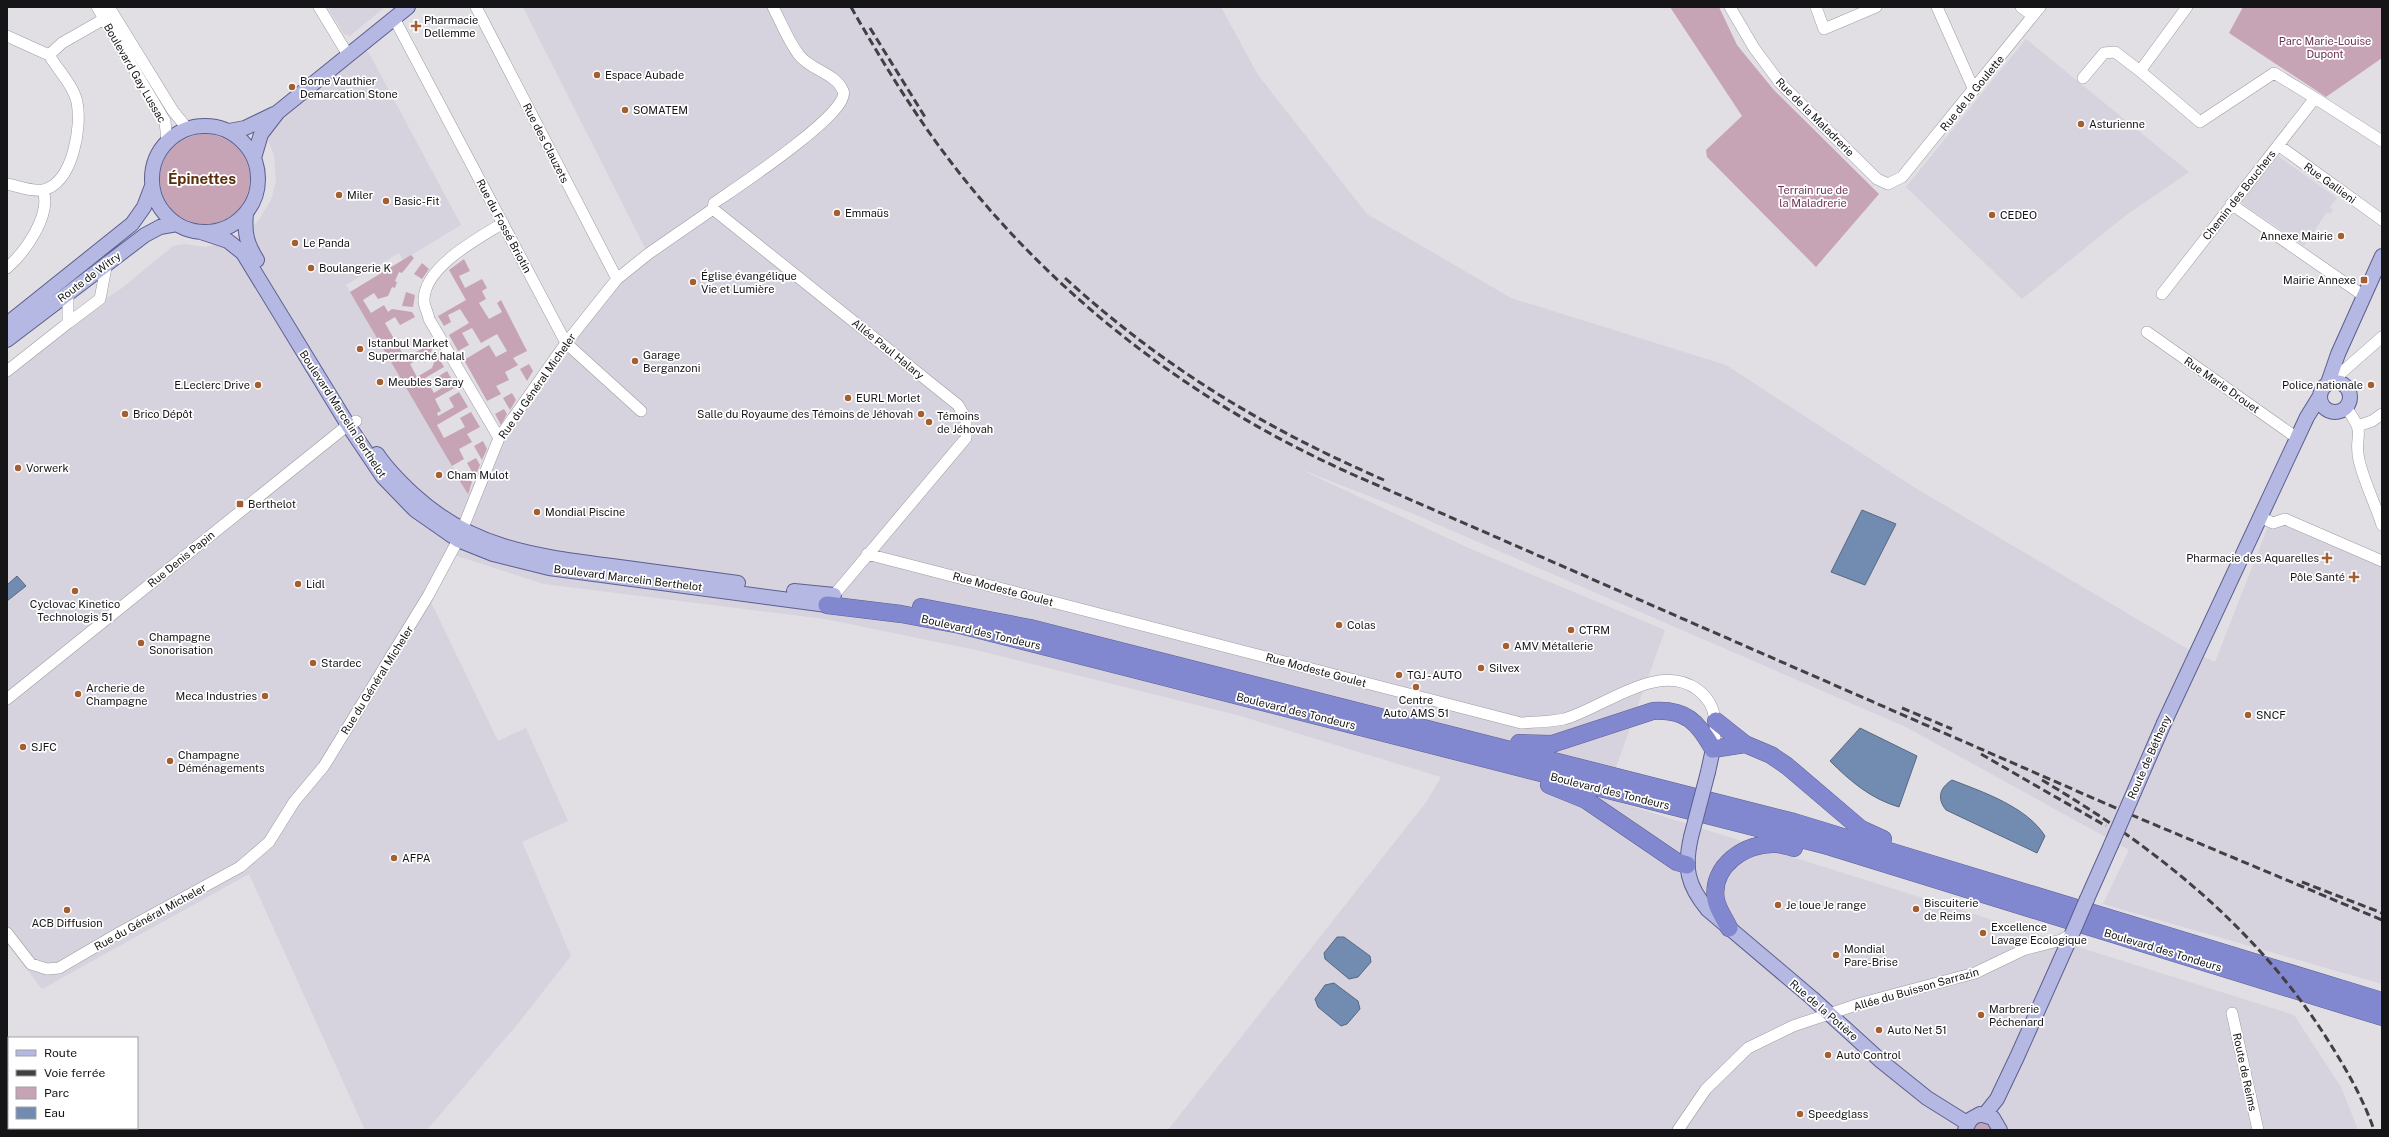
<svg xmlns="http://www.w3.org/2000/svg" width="2389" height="1137" viewBox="0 0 2389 1137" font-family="'Public Sans',sans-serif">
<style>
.built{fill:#d6d2de}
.green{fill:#c6a3b5}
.water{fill:#728cb1;stroke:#566882}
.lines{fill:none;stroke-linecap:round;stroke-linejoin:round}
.minor-casing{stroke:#9d9ba0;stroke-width:12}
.major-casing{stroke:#5c5f8f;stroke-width:16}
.highway-casing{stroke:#5c5f8f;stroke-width:18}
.minor{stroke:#fff;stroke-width:11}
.major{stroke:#b4b8e3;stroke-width:14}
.highway{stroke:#8288d0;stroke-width:17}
.rail{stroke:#414042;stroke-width:3;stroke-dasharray:8 4;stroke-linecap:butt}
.major-bridge-casing{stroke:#5c5f8f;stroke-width:16;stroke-linecap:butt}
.major-bridge{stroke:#b4b8e3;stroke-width:14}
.poi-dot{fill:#a35f30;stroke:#fff;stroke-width:1.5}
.labels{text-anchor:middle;stroke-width:3.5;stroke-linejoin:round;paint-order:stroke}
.poi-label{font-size:11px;fill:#151416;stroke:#fff;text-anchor:start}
.park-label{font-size:11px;fill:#6f3456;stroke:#fff}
.street-label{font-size:11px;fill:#151416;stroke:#fff}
.district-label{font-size:15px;font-weight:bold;fill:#5a2d0b;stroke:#fff}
</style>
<rect width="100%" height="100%" fill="#e1dfe4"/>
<path class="built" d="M327,7H385L350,36L344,34Z
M523,7H1221L1258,75L1367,214L1511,298L1726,365L1912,486L2191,651L2215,662L2267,529L2275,525L2285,524L2382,566V984L2103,904L2129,850L1906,727L1402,509L1297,468L1473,550L1665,630L1605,798L2294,1015L2341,1087L2358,1130H1168L1427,801L1441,777L1237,715L976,650L825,619L544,584L451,554L428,596L498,741L526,728L568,821L522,842L571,956L520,1021L427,1130H365L249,874L42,989L7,944V371L100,299L107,298L122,288L173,246L184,244L206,247L219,244L244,232L258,221L271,200L276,181L274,155L266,136L278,112L362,44L370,55L461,225L403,260L399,253L346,285L468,493L499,438L559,341L610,282L645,252V248Z
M2026,39L2189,172L2125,216L2022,299L1906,187Z
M2278,156L2337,198L2330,207L2333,210L2330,214L2327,212L2314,231L2316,233L2310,242L2307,241L2304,246L2242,203L2241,200L2275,157Z"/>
<path class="green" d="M1670,7H1719L1737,45L1773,89L1879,194L1816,267L1707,157L1706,150L1742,116Z
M2243,7H2382V58L2326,97L2229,33Z
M160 179a45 45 0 1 1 90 0a45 45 0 1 1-90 0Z
M411,255L414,258L402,273L399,272L395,281L397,282L395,288L392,287L388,296L378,299L374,293L363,300L371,313L384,305L388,312L392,309L412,312L415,317L400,325L395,317L385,323L405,358L429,345L432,350L425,363L422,357L410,364L417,377L432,368L437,355L444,367L425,378L434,393L445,386L439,376L447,371L456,387L435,399L441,411L437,413L438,416L454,407L449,398L459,392L468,407L437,425L444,438L465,427L460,418L471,412L480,427L467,434L472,442L459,449L464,459L452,466L350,292Z
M464,259L470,271L459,276L465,288L482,279L487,288L482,291L486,299L479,303L489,319L502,312L497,303L501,300L527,351L513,358L518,365L505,372L509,380L496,386L501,394L487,401L464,360L489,345L496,357L507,351L497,334L481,343L472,328L462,333L469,345L458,351L449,335L469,323L460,309L448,315L451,322L444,326L438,316L466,300L449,270Z
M422,263L429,269L422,279L414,274Z
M406,292L415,295L413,307L402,306Z
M529,364L533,371L527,381L520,369Z
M512,393L516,400L510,410L503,398Z
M504,409L507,414L501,425L495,414Z
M483,441L487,449L482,460L474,446Z
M476,458L480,465L475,477L467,463Z
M467,473L472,482L468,494L458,478Z
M1977,1121L1988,1122L1994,1130H1970Z"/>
<path class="water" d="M1862,510L1896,524L1865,585L1831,572Z
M17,576L26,586L7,601V585Z
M1860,728L1917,756L1899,807C1871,799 1850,781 1830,761Z
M1952,780C1983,792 2027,807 2045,836L2037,853L1946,810C1937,799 1939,788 1952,780Z
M1337,937H1344L1370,956L1371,962L1358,977L1349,979L1325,959L1324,953Z
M1334,983L1358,1001L1360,1009L1347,1024L1341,1026L1318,1007L1315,999L1325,985Z"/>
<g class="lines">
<g class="minor-casing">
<path id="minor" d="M97,7L165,121L167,141
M109,7L173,111L187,128
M319,7L348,55
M476,7L617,279
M1730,7L1754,48L1780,83L1877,179L1888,184L1902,177L2040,7
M1816,7L1824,29L1876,7
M1937,7L1974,90
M2021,7L2033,16
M394,18L566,343L641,411
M7,36L49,55L62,43L104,19
M2083,78L2104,53L2115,52L2140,71
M2315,98L2382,141
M2278,145L2382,220
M7,184C18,186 32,192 43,190C73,183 82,127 77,102C73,85 58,70 49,55
M2231,204L2364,296
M713,209L958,405L966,419V438L829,601
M713,209L714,203C733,190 853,111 843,91C836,73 810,70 799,55C788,41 781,22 773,7
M7,268C25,252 52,215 43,190
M2162,294L2315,98L2274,73L2200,122L2140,71L2187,7
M68,323L100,299L107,262
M2147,332L2297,438
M7,371L68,323V292
M2341,373L2382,337
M2346,408C2368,436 2353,434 2359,460C2364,482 2375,503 2382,525
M2358,426L2372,421L2382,414
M499,438L429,319C428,313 424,306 424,301C423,267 479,238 503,223
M2260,517L2273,523L2285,519L2382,561
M867,554L1521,723C1535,722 1550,722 1564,719C1604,708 1658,660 1698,690C1718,705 1717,727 1713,749
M7,699L343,429L356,421
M7,933L31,964L47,969L59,968L119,933L240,867L269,842L294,802L324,766L428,596L458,540L499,438L566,343L617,279L648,254L713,209
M2232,1013L2258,1130
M1678,1130L1706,1089L1748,1048L1793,1026L1862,1003L1975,973L2023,950L2061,940L2072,934"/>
</g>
<g class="major-casing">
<path id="major" d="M152 179a53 53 0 1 1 106 0a53 53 0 1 1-106 0Z
M229,131L245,128L274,114
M254,158L261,134L278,112L408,7
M246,214C244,233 247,244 257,260
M201,232L228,241L243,253L348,425L383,477L415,510L458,540L493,554L549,568L827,605
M7,324L132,224L144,207L152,186
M7,340L145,235L160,227L177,224
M2320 397a15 15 0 1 1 30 0a15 15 0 1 1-30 0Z
M2328,383L2338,354L2382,256
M377,454C387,469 401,483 414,495C473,549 536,556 612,566C654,572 696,577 738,583
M794,591L834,595
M2164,723L2307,417L2320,396
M1708,772L1713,749
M1691,837C1684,868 1687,885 1708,910L1812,998L1881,1061L1927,1098L1967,1123
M2087,899L2111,845
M1985,1114L1997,1099L2017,1057L2072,934
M1965,1130L1971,1119L1980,1114L1993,1118L2000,1130"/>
</g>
<g class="highway-casing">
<path id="highway" d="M827,605L901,614L960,625L1824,845L2382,1017
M921,607L1030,628L1794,822L2382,1001
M1716,721L1745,744L1771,755L1787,766L1861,829L1883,839
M1519,743L1552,744L1653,711C1686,709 1698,722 1713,749L1745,744
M1549,785L1586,800L1677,862L1687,865
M1729,928C1725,919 1718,910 1716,900C1710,866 1746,842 1776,844C1782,844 1788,846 1794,848"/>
</g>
<use href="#minor" class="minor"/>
<use href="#major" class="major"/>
<use href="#highway" class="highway"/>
<path class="rail" d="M851,7C876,51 902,94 931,135C1037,285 1187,401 1354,475L2134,816L2382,920
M870,28L925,117
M1065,278C1163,367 1262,427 1384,480
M1902,708L1952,729
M1981,754L2106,826
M2042,780C2152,845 2251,923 2322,1031C2342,1062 2362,1095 2374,1130
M2302,882L2382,913"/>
<g class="major-bridge-casing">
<path id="major-bridge" d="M1691,837L1708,772
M2111,845L2164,723
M2072,934L2087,899"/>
</g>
<use href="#major-bridge" class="major-bridge"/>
</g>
<g class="poi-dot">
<path d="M414 20h4v4h4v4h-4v4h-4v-4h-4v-4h4z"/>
<circle cx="597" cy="75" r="4"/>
<circle cx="292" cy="87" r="4"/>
<circle cx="625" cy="110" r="4"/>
<circle cx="2081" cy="124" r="4"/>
<circle cx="339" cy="195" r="4"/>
<circle cx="386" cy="201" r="4"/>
<circle cx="837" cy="213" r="4"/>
<circle cx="1992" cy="215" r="4"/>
<circle cx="2341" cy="236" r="4"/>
<circle cx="295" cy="243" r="4"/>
<circle cx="311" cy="268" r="4"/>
<rect x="2360" y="276" width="8" height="8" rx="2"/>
<circle cx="693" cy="282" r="4"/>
<circle cx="360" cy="349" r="4"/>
<circle cx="635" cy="361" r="4"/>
<circle cx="380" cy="382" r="4"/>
<circle cx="258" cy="385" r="4"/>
<circle cx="2371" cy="385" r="4"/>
<circle cx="848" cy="398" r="4"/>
<circle cx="125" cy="414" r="4"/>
<circle cx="921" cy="414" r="4"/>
<circle cx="929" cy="422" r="4"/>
<circle cx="18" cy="468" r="4"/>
<circle cx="439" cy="475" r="4"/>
<rect x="236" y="500" width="8" height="8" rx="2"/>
<circle cx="537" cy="512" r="4"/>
<path d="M2325 552h4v4h4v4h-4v4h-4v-4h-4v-4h4z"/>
<path d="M2352 571h4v4h4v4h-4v4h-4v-4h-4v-4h4z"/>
<circle cx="298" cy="584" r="4"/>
<circle cx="75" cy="591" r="4"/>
<circle cx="1339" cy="625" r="4"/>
<circle cx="1571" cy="630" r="4"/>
<circle cx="141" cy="643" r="4"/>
<circle cx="1506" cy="646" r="4"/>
<circle cx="313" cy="663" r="4"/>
<circle cx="1481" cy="668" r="4"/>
<circle cx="1399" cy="675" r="4"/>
<circle cx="1416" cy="687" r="4"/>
<circle cx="78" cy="694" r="4"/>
<circle cx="265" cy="696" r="4"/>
<circle cx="2248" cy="715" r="4"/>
<circle cx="23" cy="747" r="4"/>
<circle cx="170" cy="761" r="4"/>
<circle cx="394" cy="858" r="4"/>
<circle cx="1778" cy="905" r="4"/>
<circle cx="1916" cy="909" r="4"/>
<circle cx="67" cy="910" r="4"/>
<circle cx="1983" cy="933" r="4"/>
<circle cx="1836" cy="955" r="4"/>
<circle cx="1981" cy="1015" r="4"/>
<circle cx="1879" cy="1030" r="4"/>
<circle cx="1828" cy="1055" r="4"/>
<circle cx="1800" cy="1114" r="4"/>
</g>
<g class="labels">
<g class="poi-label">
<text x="424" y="24">Pharmacie<tspan x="424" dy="13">Dellemme</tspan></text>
<text x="605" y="79">Espace Aubade</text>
<text x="300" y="85">Borne Vauthier<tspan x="300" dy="13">Demarcation Stone</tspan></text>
<text x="633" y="114">SOMATEM</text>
<text x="2089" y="128">Asturienne</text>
<text x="347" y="199">Miler</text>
<text x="394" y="205">Basic-Fit</text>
<text x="845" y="217">Emmaüs</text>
<text x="2000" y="219">CEDEO</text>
<text x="2333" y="240" text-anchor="end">Annexe Mairie</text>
<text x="303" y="247">Le Panda</text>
<text x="319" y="272">Boulangerie K</text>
<text x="701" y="280">Église évangélique<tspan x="701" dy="13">Vie et Lumière</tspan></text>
<text x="2356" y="284" text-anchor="end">Mairie Annexe</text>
<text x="368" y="347">Istanbul Market<tspan x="368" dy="13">Supermarché halal</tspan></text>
<text x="643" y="359">Garage<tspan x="643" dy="13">Berganzoni</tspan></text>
<text x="388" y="386">Meubles Saray</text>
<text x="250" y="389" text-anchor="end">E.Leclerc Drive</text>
<text x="2363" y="389" text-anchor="end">Police nationale</text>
<text x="856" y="402">EURL Morlet</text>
<text x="133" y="418">Brico Dépôt</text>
<text x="913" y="418" text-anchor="end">Salle du Royaume des Témoins de Jéhovah</text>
<text x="937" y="420">Témoins<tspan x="937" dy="13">de Jéhovah</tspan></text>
<text x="26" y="472">Vorwerk</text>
<text x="447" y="479">Cham Mulot</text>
<text x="248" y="508">Berthelot</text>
<text x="545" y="516">Mondial Piscine</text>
<text x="2319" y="562" text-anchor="end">Pharmacie des Aquarelles</text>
<text x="2345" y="581" text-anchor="end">Pôle Santé</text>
<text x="306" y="588">Lidl</text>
<text x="75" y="608" text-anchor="middle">Cyclovac Kinetico<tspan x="75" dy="13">Technologis 51</tspan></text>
<text x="1347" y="629">Colas</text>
<text x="1579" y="634">CTRM</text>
<text x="149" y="641">Champagne<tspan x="149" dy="13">Sonorisation</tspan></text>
<text x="1514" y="650">AMV Métallerie</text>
<text x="321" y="667">Stardec</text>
<text x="1489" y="672">Silvex</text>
<text x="1407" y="679">TGJ - AUTO</text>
<text x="86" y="692">Archerie de<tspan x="86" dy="13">Champagne</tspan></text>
<text x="257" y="700" text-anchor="end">Meca Industries</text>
<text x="1416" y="704" text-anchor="middle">Centre<tspan x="1416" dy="13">Auto AMS 51</tspan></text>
<text x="2256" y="719">SNCF</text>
<text x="31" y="751">SJFC</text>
<text x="178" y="759">Champagne<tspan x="178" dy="13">Déménagements</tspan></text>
<text x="402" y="862">AFPA</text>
<text x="1924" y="907">Biscuiterie<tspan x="1924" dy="13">de Reims</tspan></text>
<text x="1786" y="909">Je loue Je range</text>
<text x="67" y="927" text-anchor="middle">ACB Diffusion</text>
<text x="1991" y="931">Excellence<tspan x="1991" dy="13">Lavage Ecologique</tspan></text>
<text x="1844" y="953">Mondial<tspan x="1844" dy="13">Pare-Brise</tspan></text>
<text x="1989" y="1013">Marbrerie<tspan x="1989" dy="13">Péchenard</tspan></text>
<text x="1887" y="1034">Auto Net 51</text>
<text x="1836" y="1059">Auto Control</text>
<text x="1808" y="1118">Speedglass</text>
</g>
<g class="park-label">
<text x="2325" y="45">Parc Marie-Louise<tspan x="2325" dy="13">Dupont</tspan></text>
<text x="1813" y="194">Terrain rue de<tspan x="1813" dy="13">la Maladrerie</tspan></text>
</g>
<g class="street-label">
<text transform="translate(135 73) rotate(60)" y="4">Boulevard Gay Lussac</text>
<text transform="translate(1972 93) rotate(-51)" y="4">Rue de la Goulette</text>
<text transform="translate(1815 117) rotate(45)" y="4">Rue de la Maladrerie</text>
<text transform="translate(546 143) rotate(63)" y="4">Rue des Clauzets</text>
<text transform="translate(2330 183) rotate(36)" y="4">Rue Gallieni</text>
<text transform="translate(2239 195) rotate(-52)" y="4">Chemin des Bouchers</text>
<text transform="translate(504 226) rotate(62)" y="4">Rue du Fossé Briotin</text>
<text transform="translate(89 277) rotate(-37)" y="4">Route de Witry</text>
<text transform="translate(888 349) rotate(39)" y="4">Allée Paul Halary</text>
<text transform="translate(2222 385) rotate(35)" y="4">Rue Marie Drouet</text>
<text transform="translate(537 386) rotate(-55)" y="4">Rue du Général Micheler</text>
<text transform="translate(343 414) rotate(57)" y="4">Boulevard Marcelin Berthelot</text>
<text transform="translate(181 559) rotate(-39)" y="4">Rue Denis Papin</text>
<text transform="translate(628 578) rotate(7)" y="4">Boulevard Marcelin Berthelot</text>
<text transform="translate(1003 589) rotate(15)" y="4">Rue Modeste Goulet</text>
<text transform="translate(981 632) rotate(13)" y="4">Boulevard des Tondeurs</text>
<text transform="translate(1316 670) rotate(15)" y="4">Rue Modeste Goulet</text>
<text transform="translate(377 680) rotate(-58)" y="4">Rue du Général Micheler</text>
<text transform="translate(1296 711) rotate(14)" y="4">Boulevard des Tondeurs</text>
<text transform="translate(2149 757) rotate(-66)" y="4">Route de Bétheny</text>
<text transform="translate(1610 791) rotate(14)" y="4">Boulevard des Tondeurs</text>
<text transform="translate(150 917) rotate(-29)" y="4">Rue du Général Micheler</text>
<text transform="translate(2163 950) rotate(17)" y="4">Boulevard des Tondeurs</text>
<text transform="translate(1916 989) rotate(-16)" y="4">Allée du Buisson Sarrazin</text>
<text transform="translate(1824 1010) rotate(41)" y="4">Rue de la Potière</text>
<text transform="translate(2245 1072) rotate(78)" y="4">Route de Reims</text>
</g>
<g class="district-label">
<text x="202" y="184">Épinettes</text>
</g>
</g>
<rect width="2389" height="1137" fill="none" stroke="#151416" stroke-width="16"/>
<rect x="8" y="1037" width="130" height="92" fill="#ffffff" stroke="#a1a1a2"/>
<rect x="16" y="1050" width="20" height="6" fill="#b4b8e3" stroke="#a1a1a2"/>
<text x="44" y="1057" font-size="12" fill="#151416">Route</text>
<rect x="16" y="1070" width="20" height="6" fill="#414042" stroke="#a1a1a2"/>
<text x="44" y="1077" font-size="12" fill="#151416">Voie ferrée</text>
<rect x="16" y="1087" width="20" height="12" fill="#c6a3b5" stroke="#a1a1a2"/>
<text x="44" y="1097" font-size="12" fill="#151416">Parc</text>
<rect x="16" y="1107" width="20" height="12" fill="#728cb1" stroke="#a1a1a2"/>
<text x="44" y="1117" font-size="12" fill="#151416">Eau</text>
</svg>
